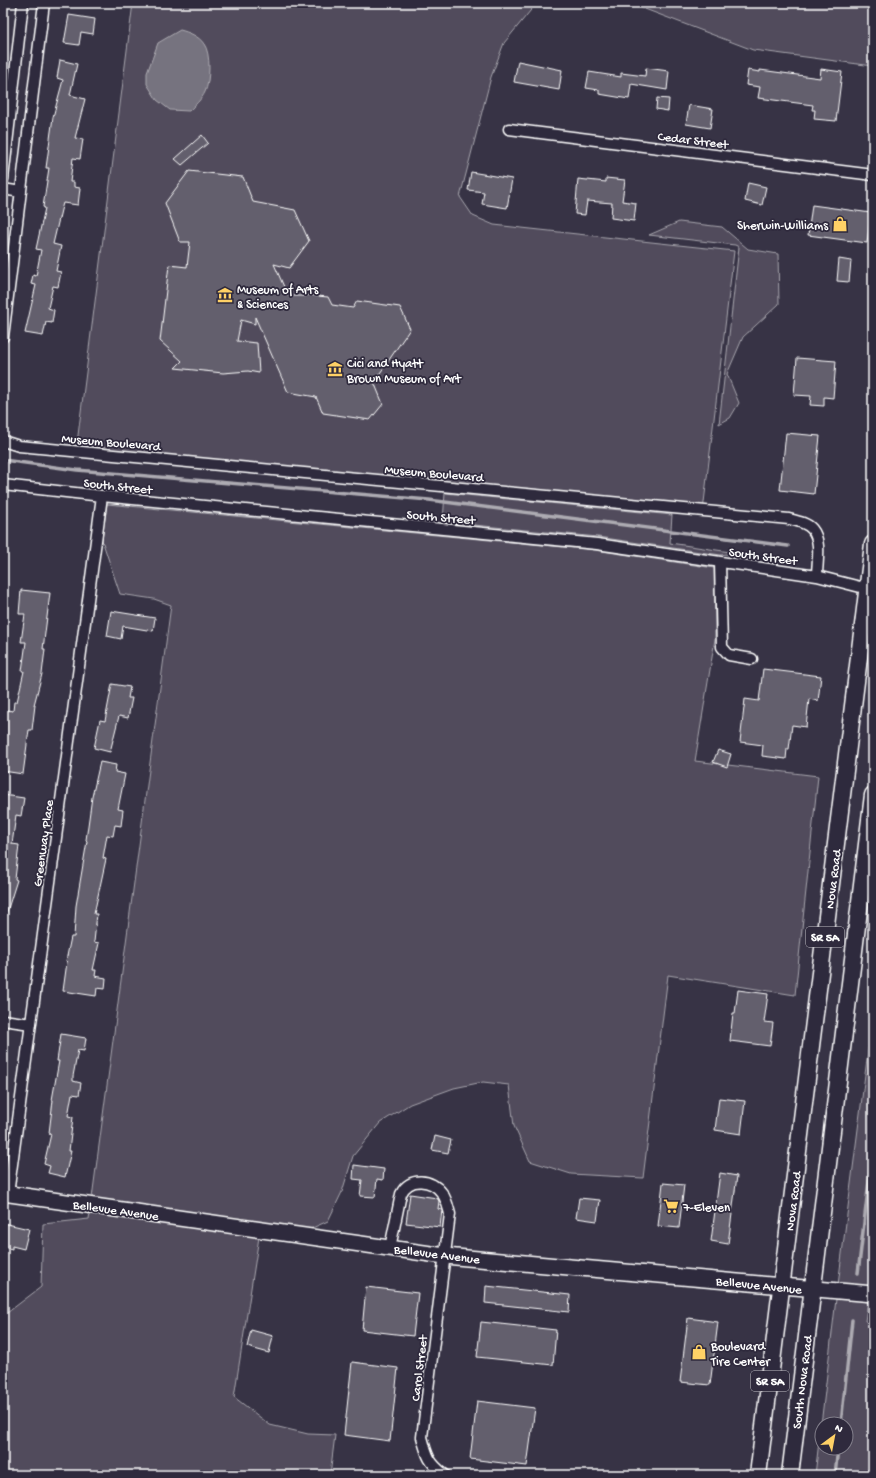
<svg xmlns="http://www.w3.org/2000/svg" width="876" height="1478" viewBox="0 0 876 1478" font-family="'Gochi Hand',sans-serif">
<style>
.green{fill:#514c5c;stroke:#a8a6ae;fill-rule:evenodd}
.water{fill:#76737f;stroke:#adabb2}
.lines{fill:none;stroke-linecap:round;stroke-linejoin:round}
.stream{stroke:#adabb2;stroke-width:3.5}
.building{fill:#635f6d;stroke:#fff}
.street-casing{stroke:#fff;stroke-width:13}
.secondary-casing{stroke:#fff;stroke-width:18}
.primary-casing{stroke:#fff;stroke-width:19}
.street{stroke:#2f2a3d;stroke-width:10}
.secondary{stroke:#2f2a3d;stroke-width:15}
.primary{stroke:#2f2a3d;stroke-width:16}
.labels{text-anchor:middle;stroke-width:3.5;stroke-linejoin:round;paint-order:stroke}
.shield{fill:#2f2a3d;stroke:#c1bfc5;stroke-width:1}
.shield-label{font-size:12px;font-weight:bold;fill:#fff}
.street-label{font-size:13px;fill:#fff;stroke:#2f2a3d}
.poi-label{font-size:13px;fill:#fff;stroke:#2f2a3d;text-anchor:start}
</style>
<rect width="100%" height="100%" fill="#373345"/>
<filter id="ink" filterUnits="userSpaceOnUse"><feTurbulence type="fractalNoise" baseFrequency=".025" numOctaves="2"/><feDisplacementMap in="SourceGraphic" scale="8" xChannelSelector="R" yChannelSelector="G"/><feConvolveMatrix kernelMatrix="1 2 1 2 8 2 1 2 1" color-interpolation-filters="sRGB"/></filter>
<g filter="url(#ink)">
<path class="green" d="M133,3H543L535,5L504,43L491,77L460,197L473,216L494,225L734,251L703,511L76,451Z
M629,3H873V66L753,50Z
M679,222L722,227L748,249L778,254L779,304L743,337L727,374L739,403L730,418L719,424L739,247L735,245L649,235Z
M445,493L672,515L670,543L730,552L729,556L727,554L721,555L598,537L443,522Z
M107,504L595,550L714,568L715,639L695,761L818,776L795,995L668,975L643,1178L571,1174L530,1161L514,1126L509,1085L483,1082L454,1088L410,1104L380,1123L353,1156L342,1192L328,1221L310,1229L92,1198L171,605L154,599L120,594L102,540Z
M873,1012V1254L869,1287L838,1285Z
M90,1212L259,1237L234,1397L270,1425L308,1434L335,1435L330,1475H3V1316L41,1287L43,1224L89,1219Z
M836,1299L868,1301L865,1321L873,1322V1475H815ZM822,1424H846V1448H822Z"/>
<path class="water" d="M180,30C188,32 199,36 204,44C211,53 210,82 205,92C202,99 194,106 189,111L170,110L157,100L147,84V73L158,43Z"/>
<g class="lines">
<path class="stream" d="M3,460L77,470L429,500L788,546
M858,1273L873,1148
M841,1424L852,1320
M835,1475L838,1448"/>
</g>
<path class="building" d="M69,15L95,19L93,34L81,32L79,45L64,43Z
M60,60L77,64L70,95L85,99L75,138L83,139L80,159L73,158L70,182H74V187L80,188L78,205L63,203L61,210L53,244L61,246L56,271L61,272L58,287L53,286L48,308L54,310L52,323L46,322L43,336L25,333L36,285L31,284L33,275L36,276L41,250L36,249L45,208L43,207L49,168H46L53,117L63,80L57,78Z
M518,61L562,70L559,90L514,82Z
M646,68L669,71L667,90L631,84L629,99L599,94V90L586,88L589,72L621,77V73L645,76Z
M821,69L842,72L836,121L814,119L815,110H812L813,105L758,98L760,87L746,85L748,70L760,72V70L820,78Z
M657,98L669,99L668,111L656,109Z
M689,105L713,109L710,128L686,124Z
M202,135L208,143L182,165L175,159Z
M189,171L243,177L253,202L295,210L309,241L289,268L274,264L288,296H304L307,295L328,297L332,305L353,308L357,301L400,307L410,329L374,382L383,404L370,420L323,413L316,397L288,392L255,317V324L241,320L237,341L257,343L259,373L248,371L223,373L175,368L182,361L160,341L169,265L187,267L190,242H180L165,203Z
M471,172L512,179L507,208L482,204L484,192L468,190Z
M606,178L625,180L622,201L636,203L634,221L611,218L612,203L587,201L585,215L575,214L578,179L606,182Z
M748,183L766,187L762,205L745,201Z
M812,205L871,213L867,243L808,235Z
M839,259L851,261L849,282L837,281Z
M797,358L836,361L833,398L824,397V406L810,405L811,396L794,395Z
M786,433L820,436L814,494L780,490Z
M21,590L50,593L43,649H45L42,674L34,705H35L32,730H29L23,774L3,771L6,749H3V730L7,710L13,711L14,702H17L24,671H22L26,642H21L25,614H19Z
M111,611L155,618L153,631L123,626L121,639L107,636Z
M763,669L821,676L818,701L809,699L806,727L792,725L789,749H787L786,759L762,756L763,745L740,742L745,699L759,701Z
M112,684L130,687L128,698H132L128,718L119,716L110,752L94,748L100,720L105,721Z
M718,750L731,754L727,767L713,762Z
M100,762L116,765L115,772L125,774L118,809L123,810L121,826L115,825L113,836L107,835L103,858L106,859L94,914H97L94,942L99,943L93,970H96L95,976L106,978L105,989L97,988L96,996L63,991L67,962L66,961L71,937H74L76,906L87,841L86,840L92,797Z
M3,795L24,798L21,816L16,815L12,844L19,845L15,879L17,880L5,918H3Z
M738,990L768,994L764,1022L773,1023L770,1046L730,1041L733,1013H735Z
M61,1034L86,1038L84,1051L78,1050L73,1076V1081L81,1083L79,1095L72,1094L68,1116L73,1117L69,1151H71L65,1177L48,1173L50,1166L44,1164L51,1134L49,1133L53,1100H52L59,1061H57Z
M719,1098L745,1101L741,1134L715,1130Z
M435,1136L451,1140L448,1153L432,1150Z
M354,1165L384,1169L383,1180L377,1179L375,1197L360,1196L362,1180L353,1179Z
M720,1173L737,1176L728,1244L711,1241Z
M663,1183L684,1185L679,1228L658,1226Z
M410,1194L437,1198L439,1201L438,1209L442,1210L440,1227L406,1223Z
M579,1198L600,1200L597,1221L576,1218Z
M3,1223L29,1229L24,1249L12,1246V1249L3,1247Z
M486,1286L570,1295L569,1312L485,1303Z
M366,1287L418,1293L413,1336L362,1330Z
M688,1318L718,1322L710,1385L680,1382Z
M481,1322L556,1330L553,1365L477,1357Z
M251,1330L273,1336L269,1353L247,1347Z
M352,1362L398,1368L390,1441L344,1435Z
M477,1401L535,1408L527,1466L470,1459Z"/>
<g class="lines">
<g class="street-casing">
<path id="street" d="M509,129L873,175
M3,179L23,3
M3,189L21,192
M3,337L44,3
M3,441L19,446L789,519C797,521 807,523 812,529C822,541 817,562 817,576
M3,485L102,496L597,544L817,576L872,590
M720,562L722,647L729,655L752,659
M3,1020L31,1024
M8,1194L102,496
M390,1248L401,1194C409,1176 432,1179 442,1193C447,1200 448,1207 450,1214L422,1437C427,1456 429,1463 445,1475"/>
</g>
<g class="secondary-casing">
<path id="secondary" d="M3,1193L445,1256L873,1294"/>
</g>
<g class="primary-casing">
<path id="primary" d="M758,1475L873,544
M790,1475L873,795"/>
</g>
<use href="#street" class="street"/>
<use href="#secondary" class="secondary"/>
<use href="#primary" class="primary"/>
</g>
</g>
<defs>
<g id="shop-bare" transform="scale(1.2)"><path d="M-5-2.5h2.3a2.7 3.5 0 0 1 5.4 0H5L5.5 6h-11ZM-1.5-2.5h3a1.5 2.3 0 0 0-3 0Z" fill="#ffd166" stroke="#2f2a3d" stroke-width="2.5" paint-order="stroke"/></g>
<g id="museum-bare" transform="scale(1.2)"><path d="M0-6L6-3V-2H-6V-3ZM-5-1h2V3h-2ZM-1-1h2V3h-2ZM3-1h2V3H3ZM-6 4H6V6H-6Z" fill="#ffd166" stroke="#2f2a3d" stroke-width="2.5" paint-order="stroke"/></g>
<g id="supermarket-bare" transform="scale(1.2)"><path d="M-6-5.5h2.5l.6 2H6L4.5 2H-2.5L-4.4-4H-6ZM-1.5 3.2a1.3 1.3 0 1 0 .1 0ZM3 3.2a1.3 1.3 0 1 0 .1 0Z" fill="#ffd166" stroke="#2f2a3d" stroke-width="2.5" paint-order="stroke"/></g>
</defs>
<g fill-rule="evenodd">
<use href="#shop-bare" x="840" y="224"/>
<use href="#museum-bare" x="225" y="295"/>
<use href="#museum-bare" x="335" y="369"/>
<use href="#supermarket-bare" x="671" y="1206"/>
<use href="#shop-bare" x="699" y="1352"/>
</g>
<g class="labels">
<g class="shield">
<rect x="806" y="927" width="38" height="20" rx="3"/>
<rect x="751" y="1371" width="38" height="20" rx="3"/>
</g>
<g class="shield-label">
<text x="825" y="941">SR 5A</text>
<text x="770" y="1385">SR 5A</text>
</g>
<g class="street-label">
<text transform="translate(693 139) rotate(7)" y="5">Cedar Street</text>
<text transform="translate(111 441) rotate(5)" y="5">Museum Boulevard</text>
<text transform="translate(434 472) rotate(5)" y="5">Museum Boulevard</text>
<text transform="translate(118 485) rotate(6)" y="5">South Street</text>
<text transform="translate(441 516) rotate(5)" y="5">South Street</text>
<text transform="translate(763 555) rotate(8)" y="5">South Street</text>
<text transform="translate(42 843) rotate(-82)" y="5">Greenway Place</text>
<text transform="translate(832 879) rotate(-83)" y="5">Nova Road</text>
<text transform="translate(792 1201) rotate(-83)" y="5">Nova Road</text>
<text transform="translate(116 1209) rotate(8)" y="5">Bellevue Avenue</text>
<text transform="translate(437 1253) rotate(7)" y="5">Bellevue Avenue</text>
<text transform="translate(759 1284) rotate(6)" y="5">Bellevue Avenue</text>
<text transform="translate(418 1368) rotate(-83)" y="5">Carol Street</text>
<text transform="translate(801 1382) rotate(-83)" y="5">South Nova Road</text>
</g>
<g class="poi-label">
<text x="828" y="229" text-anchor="end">Sherwin-Williams</text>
<text x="237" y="293">Museum of Arts<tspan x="237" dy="15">&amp; Sciences</tspan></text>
<text x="347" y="367">Cici and Hyatt<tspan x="347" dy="15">Brown Museum of Art</tspan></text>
<text x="683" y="1211">7-Eleven</text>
<text x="711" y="1350">Boulevard<tspan x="711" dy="15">Tire Center</tspan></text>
</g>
</g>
<rect width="876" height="1478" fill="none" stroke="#2f2a3d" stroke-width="16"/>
<rect x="8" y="8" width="860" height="1462" fill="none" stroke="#fff" stroke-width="1.5" filter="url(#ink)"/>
<g transform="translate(834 1436) rotate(32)"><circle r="19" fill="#2f2a3d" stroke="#827f8b"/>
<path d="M0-3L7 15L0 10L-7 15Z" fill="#ffd166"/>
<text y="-6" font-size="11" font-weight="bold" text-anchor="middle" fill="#ffffff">N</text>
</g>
</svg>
